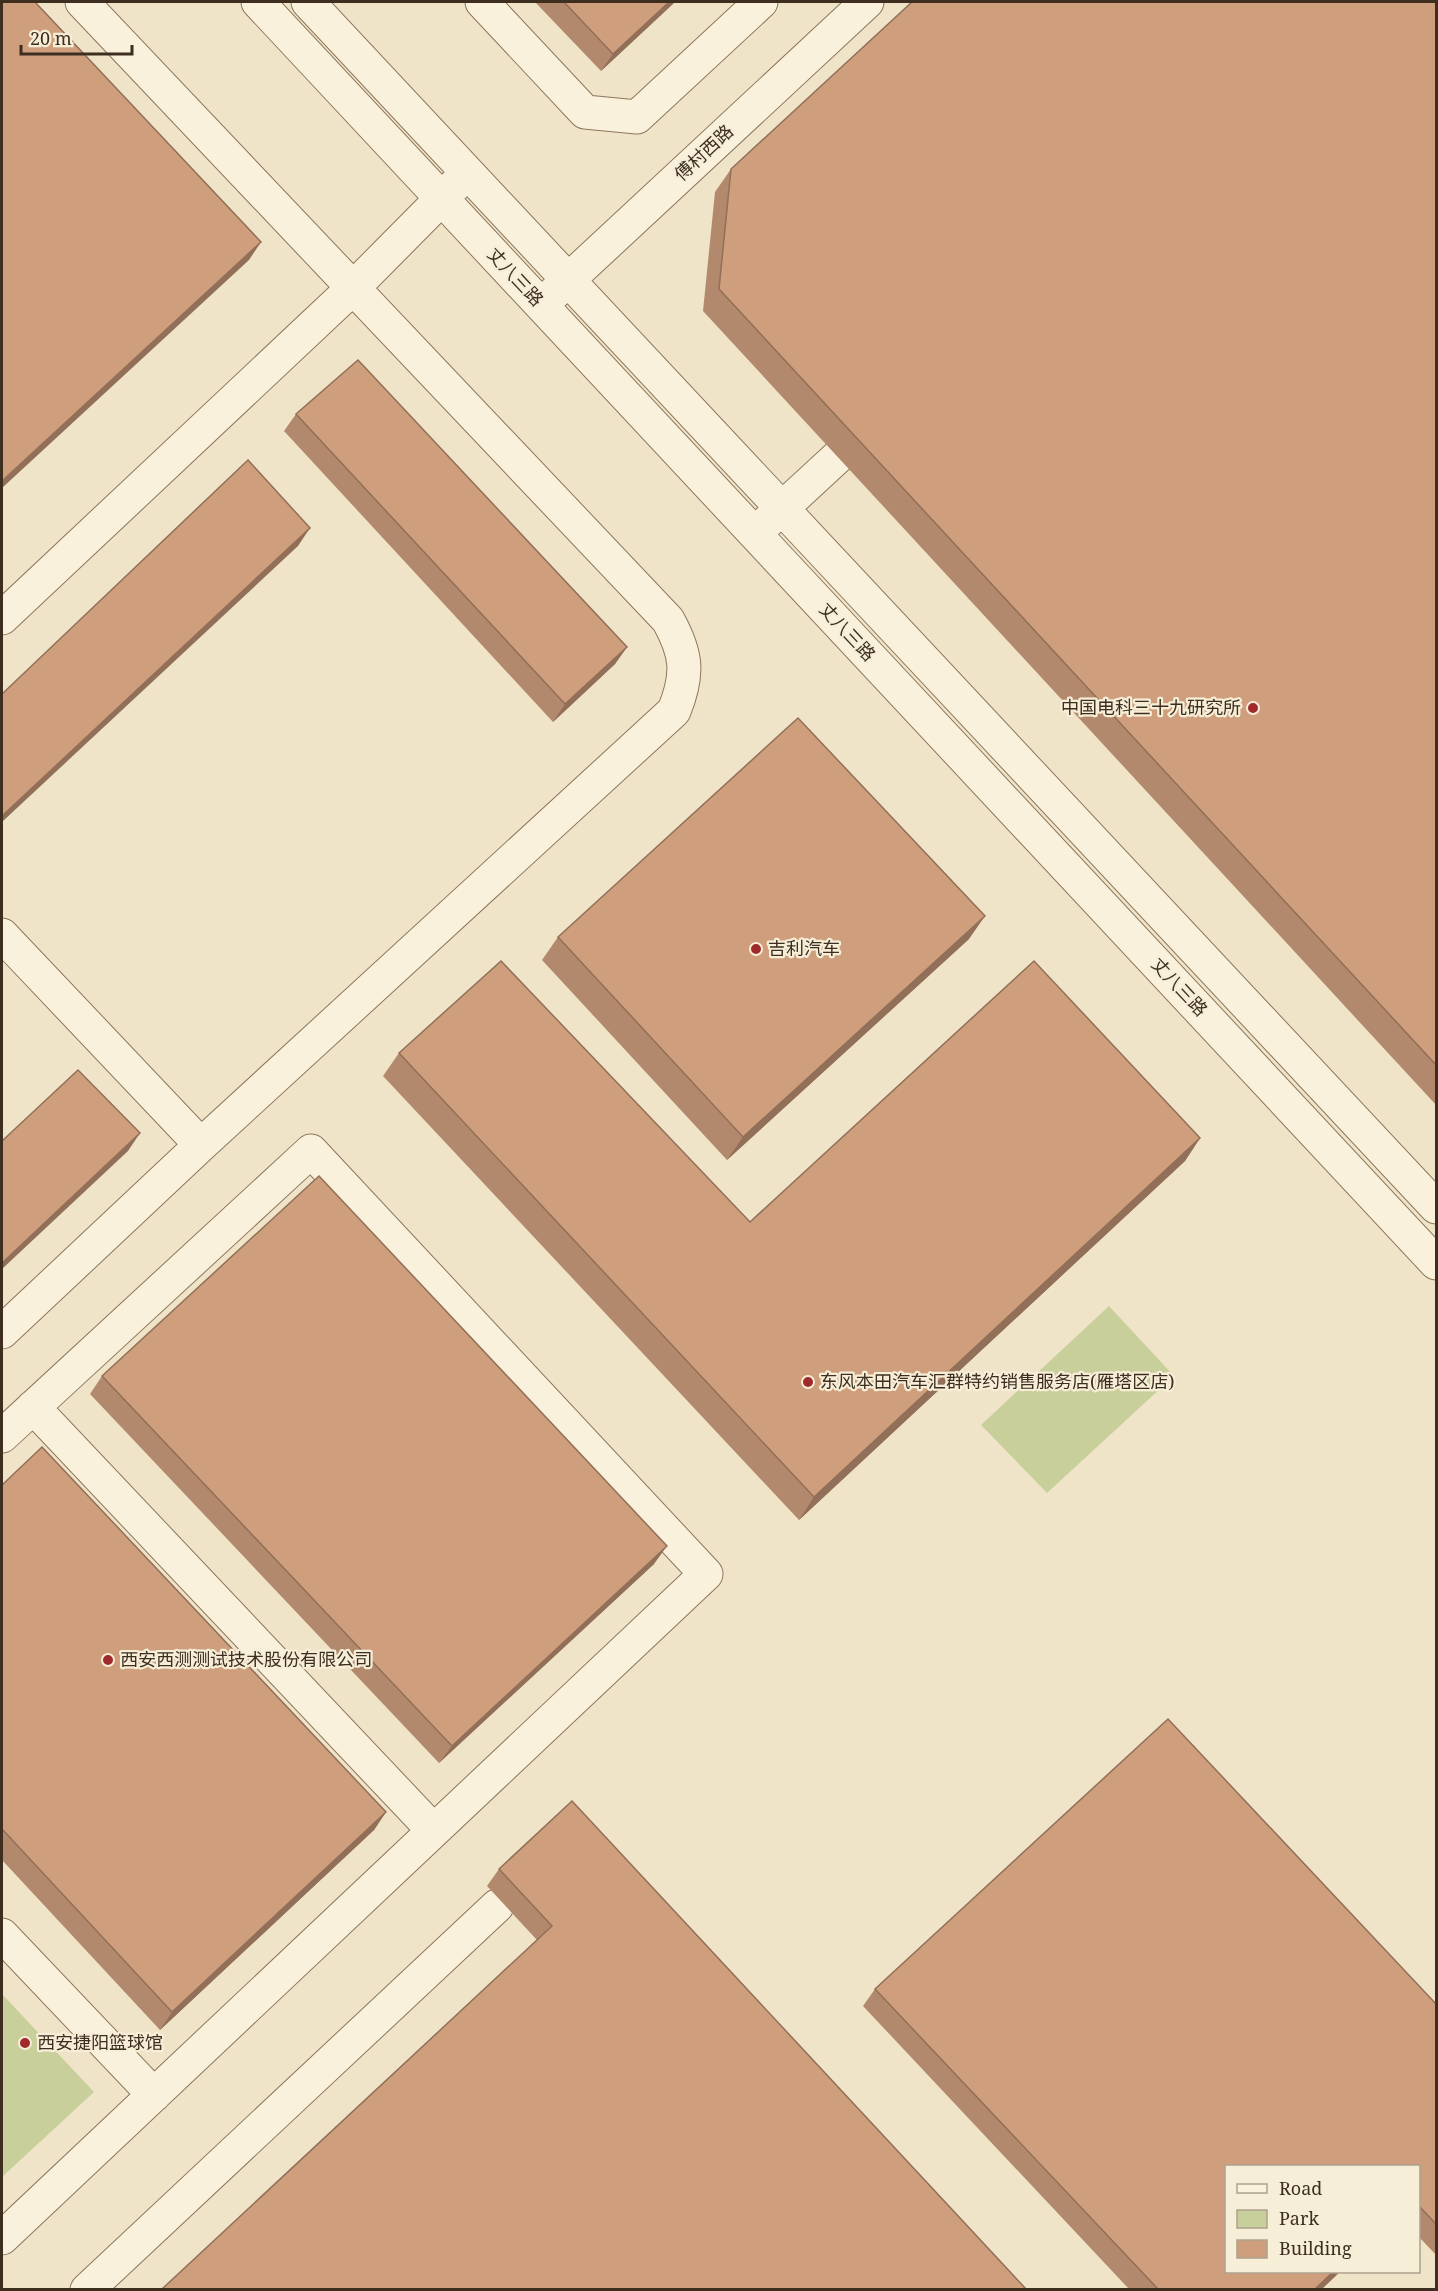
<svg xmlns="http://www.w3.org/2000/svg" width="1438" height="2291" viewBox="0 0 1438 2291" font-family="'Noto Serif','Noto Sans SC',serif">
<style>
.green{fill:#c9cf9b}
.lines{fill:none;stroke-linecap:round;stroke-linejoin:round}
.minor-casing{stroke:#8d765c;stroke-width:35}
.minor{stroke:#faf1dc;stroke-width:33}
.wall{fill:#b2896c}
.shaded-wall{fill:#916f58}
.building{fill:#cf9f7d;stroke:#916f58;stroke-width:1.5}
.poi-dot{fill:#9e2a2b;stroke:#f7eed8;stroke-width:2}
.labels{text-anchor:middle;stroke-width:4.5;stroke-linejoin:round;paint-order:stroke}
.street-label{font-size:18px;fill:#3d2e20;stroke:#f7eed8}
.poi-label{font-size:18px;fill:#3d2e20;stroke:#f7eed8;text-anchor:start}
</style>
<rect width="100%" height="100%" fill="#f0e4c8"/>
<path class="green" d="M1109,1306L1174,1376L1047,1493L981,1425Z
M2,1994L94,2092L2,2177Z"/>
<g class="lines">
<g class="minor-casing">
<path id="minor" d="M258,2L1436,1263
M308,2L1436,1207
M482,2L585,112L637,117L761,2
M552,295L867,2
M765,524L870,427
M2,618L354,287L456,184
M2,935L201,1145
M2,1332L201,1145L674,711C689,674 687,654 668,620L82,2
M33,1407L433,1830
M2,1436L311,1151L706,1574L2,2238
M2,1935L154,2095
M87,2290L497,1906"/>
</g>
<use href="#minor" class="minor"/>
</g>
<path class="wall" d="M535,2H675L601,71Z
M1437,2V1106L703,311L715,192L731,169Z
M296,414L627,647L615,664L553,722L284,431Z
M558,937L969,939L727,1160L542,960Z
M399,1053L750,1222L1200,1138L1185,1161L799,1520L383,1076Z
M102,1376L654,1564L439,1763L90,1394Z
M2,1485L386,1812L374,1830L160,2030L2,1860Z
M499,1869L1026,2289L537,1940L487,1886Z
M875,1989L1437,2005V2256L1419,2237V2166L1322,2289H1129L863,2006Z"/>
<path class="shaded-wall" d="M669,2H675L601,71L613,54Z
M261,242L249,260L2,488V481Z
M310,528L298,546L2,822V816Z
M627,647L615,664L553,722L565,704Z
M985,916L969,939L727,1160L743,1137Z
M140,1133L128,1151L2,1269V1263Z
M1200,1138L1185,1161L799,1520L814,1497Z
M667,1546L654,1564L439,1763L452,1746Z
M386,1812L374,1830L160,2030L172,2012Z
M1334,2271H1341L1322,2289H1315Z"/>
<path class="building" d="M2,2H35L261,242L2,481Z
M564,2H669L613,54Z
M912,2H1437V1066L719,289L731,169Z
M358,360L627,647L565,704L296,414Z
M248,460L310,528L2,816V694Z
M798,718L985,916L743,1137L558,937Z
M501,961L750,1222L1034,961L1200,1138L814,1497L399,1053Z
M78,1070L140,1133L2,1263V1141Z
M319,1176L667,1546L452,1746L102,1376Z
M42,1447L386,1812L172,2012L2,1829V1485Z
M1168,1719L1437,2005V2225L1419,2206V2166H1227V2271H1334L1315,2289H1158L875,1989Z
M572,1801L1026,2289H162L552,1926L499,1869Z"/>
<g class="poi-dot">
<circle cx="1253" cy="708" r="6"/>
<circle cx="756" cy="949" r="6"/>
<circle cx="808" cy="1382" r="6"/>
<circle cx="108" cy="1660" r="6"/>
<circle cx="25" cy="2043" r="6"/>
</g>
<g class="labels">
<g class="street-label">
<text transform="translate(704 153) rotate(-43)" y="6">傅村西路</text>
<text transform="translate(515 277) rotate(47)" y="6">丈八三路</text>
<text transform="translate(847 632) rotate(47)" y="6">丈八三路</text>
<text transform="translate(1179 987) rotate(47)" y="6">丈八三路</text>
</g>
<g class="poi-label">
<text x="1241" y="714" text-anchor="end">中国电科三十九研究所</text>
<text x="768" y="955">吉利汽车</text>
<text x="820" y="1388">东风本田汽车汇群特约销售服务店(雁塔区店)</text>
<text x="120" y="1666">西安西测测试技术股份有限公司</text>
<text x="37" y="2049">西安捷阳篮球馆</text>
</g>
</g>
<rect width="1438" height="2291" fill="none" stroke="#3d2e20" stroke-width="6"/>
<rect x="1225" y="2165" width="195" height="108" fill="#f7eed8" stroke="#ada18e" stroke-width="1.5"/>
<rect x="1237" y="2184" width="30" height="9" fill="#faf1dc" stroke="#ada18e" stroke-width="1.5"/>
<text x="1279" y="2195" font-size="18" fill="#3d2e20">Road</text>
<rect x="1237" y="2210" width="30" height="18" fill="#c9cf9b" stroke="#ada18e" stroke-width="1.5"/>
<text x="1279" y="2225" font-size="18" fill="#3d2e20">Park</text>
<rect x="1237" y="2240" width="30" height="18" fill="#cf9f7d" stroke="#ada18e" stroke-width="1.5"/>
<text x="1279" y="2255" font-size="18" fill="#3d2e20">Building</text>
<path d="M21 45v9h111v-9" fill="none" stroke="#3d2e20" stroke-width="3"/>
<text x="30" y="45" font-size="18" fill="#3d2e20" stroke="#f7eed8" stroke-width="4.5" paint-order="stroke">20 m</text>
</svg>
